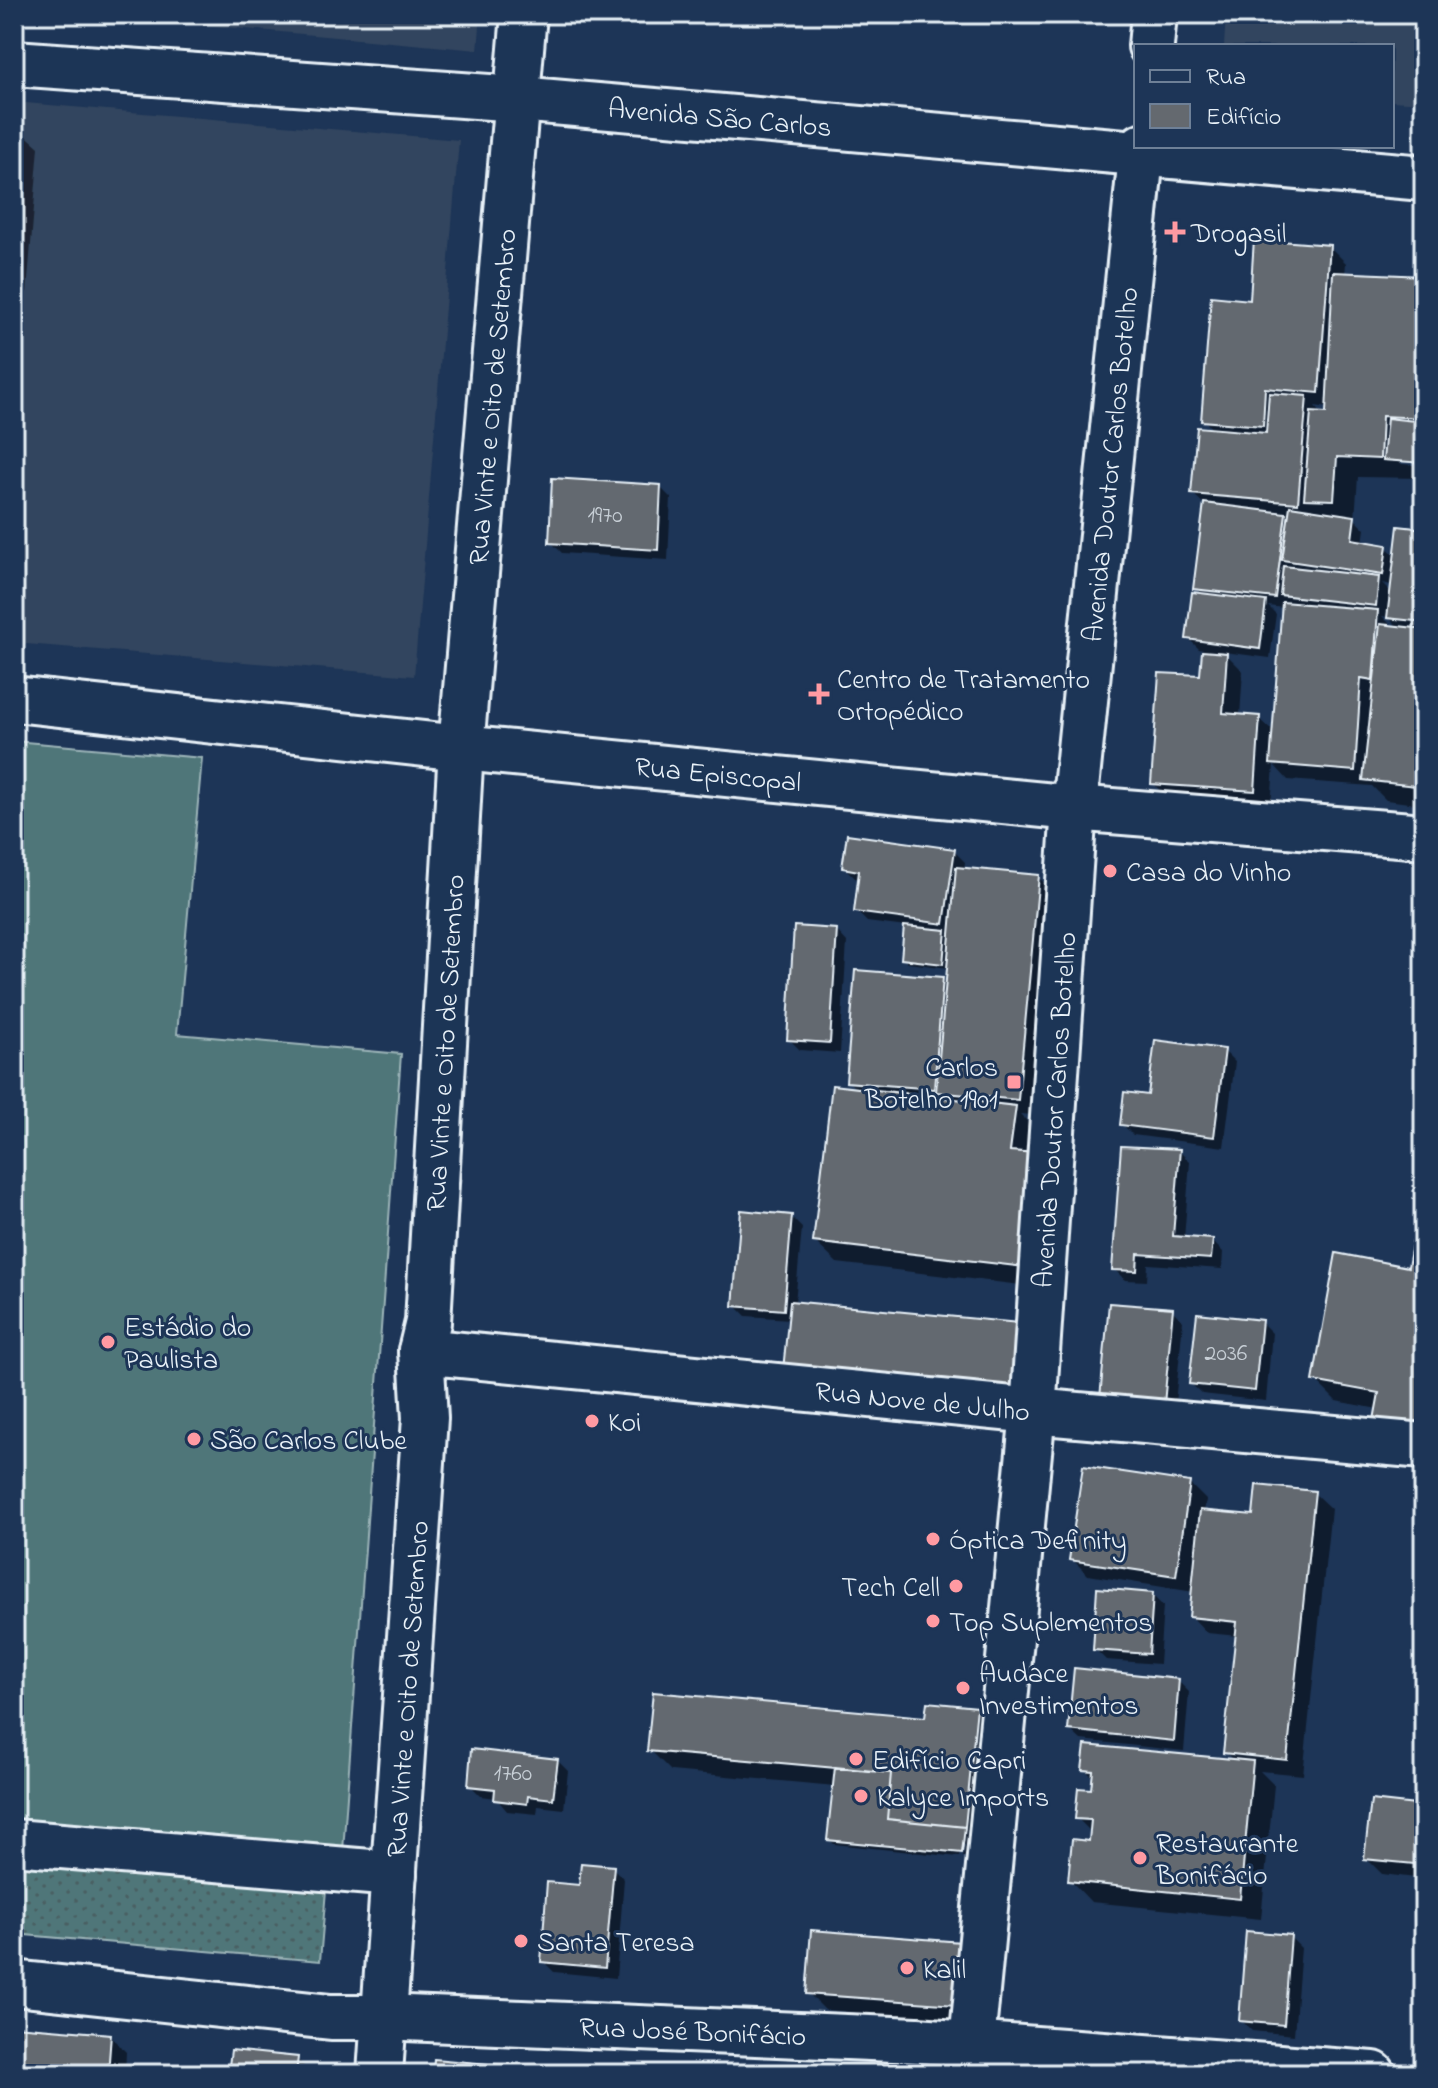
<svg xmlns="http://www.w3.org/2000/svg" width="1438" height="2088" viewBox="0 0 1438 2088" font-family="'Indie Flower',sans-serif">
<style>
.built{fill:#32455e}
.grass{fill:url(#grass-dots);stroke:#9cb4b8;stroke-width:2}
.pitch{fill:#4f7679;stroke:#9cb4b8;stroke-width:2}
.shadow{fill:#0007;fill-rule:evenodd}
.building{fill:#64696f;stroke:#e8f1f8;stroke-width:2}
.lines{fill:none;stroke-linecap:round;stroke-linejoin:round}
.minor-casing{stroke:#e8f1f8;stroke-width:50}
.major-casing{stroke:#e8f1f8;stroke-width:50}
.minor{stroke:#1d3557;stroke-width:44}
.major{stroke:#1d3557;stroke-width:44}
.poi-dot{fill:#ff9aa2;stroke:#1d3557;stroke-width:3}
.labels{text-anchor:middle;stroke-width:6;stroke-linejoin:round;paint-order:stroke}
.number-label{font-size:24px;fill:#c7cfd6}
.street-label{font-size:28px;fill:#e8f1f8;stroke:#1d3557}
.poi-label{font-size:28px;fill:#e8f1f8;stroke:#1d3557;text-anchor:start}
</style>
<defs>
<pattern id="grass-dots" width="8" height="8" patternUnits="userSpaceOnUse" patternTransform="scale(2)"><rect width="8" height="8" fill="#4f7679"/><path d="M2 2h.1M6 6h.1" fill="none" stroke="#4a5f62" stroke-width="1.8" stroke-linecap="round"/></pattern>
</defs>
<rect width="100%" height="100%" fill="#1d3557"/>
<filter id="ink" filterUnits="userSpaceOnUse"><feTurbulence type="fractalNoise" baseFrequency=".0125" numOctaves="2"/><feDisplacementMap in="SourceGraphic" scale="16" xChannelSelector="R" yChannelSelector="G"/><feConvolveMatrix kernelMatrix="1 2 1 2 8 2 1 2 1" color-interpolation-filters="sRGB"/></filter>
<g filter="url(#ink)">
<path class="built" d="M81,14H481L478,50Z
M1226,14H1424V103L1392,101V46H1224Z
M14,102L459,140L414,676L14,643Z"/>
<path class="grass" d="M14,1863L326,1890L320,1961L14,1934Z"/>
<path class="pitch" d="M14,741L202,758L177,1034L401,1054L343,1851L14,1823Z"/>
<path class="shadow" d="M14,125L39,147L27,292L14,291Z
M1330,247L1346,263L1345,275L1424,279V461L1401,460V464L1424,466V478L1358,477L1355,519L1365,529L1363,543L1386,547L1396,556L1424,531V805L1386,800L1372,786L1288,780L1274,765L1271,807L1169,800L1153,783L1202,677L1204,650L1199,649L1188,638L1202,595L1196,588L1206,506L1193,494L1214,431L1204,420L1252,302ZM1315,406L1328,408V415H1323ZM1382,583L1392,585V593ZM1268,606L1283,608L1274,732L1259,718L1240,716L1243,671L1224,652L1270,658L1276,614ZM1382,616L1388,617L1399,628L1393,627Z
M660,487L671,498L668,560L562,553L551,542Z
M954,851L965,862L964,870L1038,877L1055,893L1034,1115L1020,1114L1036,1130L1055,1289L837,1263L815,1242L856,1089L848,1081L942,979L948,984L949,968L908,963L903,958L906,927L867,922L856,911L860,879L855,878L845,868Z
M837,931L847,942L840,1053L800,1050L789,1039Z
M1224,1051L1235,1062L1224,1147L1133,1135L1122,1124L1150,1097Z
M1179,1151L1190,1162L1184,1239L1212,1241L1223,1252L1222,1269L1148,1264L1147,1281L1125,1280L1114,1269Z
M1424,1187V1445L1378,1409L1336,1401L1315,1380L1409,1269Z
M791,1217L802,1228L795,1303L790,1319L746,1316L735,1305Z
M1172,1310L1183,1321L1174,1414L1113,1408Z
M1261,1322L1272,1333L1266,1401L1202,1394L1191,1384Z
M1189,1483L1206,1500L1204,1512L1255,1517L1314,1493L1331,1509L1303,1775L1260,1771L1274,1785L1261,1919L1091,1902L1070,1880L1091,1843L1092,1833L1077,1818L1092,1791L1094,1778L1084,1769L1235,1762L1225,1752L1238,1636L1207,1633L1191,1616L1194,1592L1088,1575L1072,1559Z
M1152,1595L1163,1606L1159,1664L1106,1660L1095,1649Z
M1178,1681L1189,1692L1184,1751L1081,1740L1070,1730Z
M976,1709L997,1730L985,1847L967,1845L966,1857H963L965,1845H961L959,1857L834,1844L829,1839L835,1786L671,1771L650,1750L927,1719Z
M557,1760L568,1771L564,1809L538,1806L537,1814L507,1811L496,1798L481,1796L470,1785Z
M1424,1808V1879L1382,1874L1366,1858Z
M613,1868L624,1879L616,1978L554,1972L543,1961L581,1887Z
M1290,1937L1301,1948L1294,2035L1252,2031L1241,2020Z
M960,1944L972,2021L825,2010L808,1993Z
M14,2028L110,2036L126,2052L125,2074H14Z
M297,2059L308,2070L307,2074H230Z"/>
<path class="building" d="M14,123L18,124L14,175Z
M1254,239L1330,245L1319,393L1265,388L1263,426L1201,421L1211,296L1250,300Z
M1333,272L1424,276V418L1382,416L1380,459L1337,457L1334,500L1304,499L1311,412L1326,413Z
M1269,393L1307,396L1298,503L1191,494L1197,427L1266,433Z
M1387,418L1424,422V463L1383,460Z
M552,478L661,485L658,550L549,543Z
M1204,503L1286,513L1275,598L1193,589Z
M1290,506L1355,516L1352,539L1387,545L1383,575L1282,560Z
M1398,526L1424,529V622L1387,618Z
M1283,566L1379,577L1376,606L1280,595Z
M1192,592L1266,601L1260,649L1186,639Z
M1282,602L1378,610L1373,680L1361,678L1355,771L1270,764Z
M1380,624L1424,629V787L1363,780Z
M1202,651L1227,653L1223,713L1260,716L1255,791L1151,784L1159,673L1200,675Z
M847,834L955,849L944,924L854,912L859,871L842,868Z
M956,867L1039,875L1018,1100L936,1092Z
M794,926L837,929L830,1043L787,1040Z
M904,926L946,930L943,964L901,959Z
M855,970L943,977L934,1089L846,1082Z
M1155,1040L1225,1049L1214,1137L1120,1125L1124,1092L1148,1095Z
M832,1085L1016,1106L1010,1151L1037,1153L1034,1268L813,1242Z
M1121,1146L1180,1149L1173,1236L1213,1239L1211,1259L1138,1254L1137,1271L1112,1270Z
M1424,1178V1429L1374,1420L1379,1393L1313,1381L1336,1253L1408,1267Z
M741,1210L792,1215L784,1310L733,1306Z
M790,1301L1030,1324L1023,1394L783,1370Z
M1109,1303L1173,1308L1164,1404L1100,1398Z
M1197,1313L1262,1320L1255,1391L1189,1384Z
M1083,1466L1190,1482L1176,1576L1069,1560Z
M1256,1485L1315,1491L1287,1760L1223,1753L1237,1622L1189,1617L1200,1510L1253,1515Z
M1097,1588L1153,1593L1149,1654L1093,1650Z
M1074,1668L1179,1679L1174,1741L1068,1730Z
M653,1692L925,1717L927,1702L977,1707L965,1827L887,1819L891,1773L647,1751Z
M1085,1745L1253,1761L1240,1899L1068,1881L1072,1839L1089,1841L1091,1820L1075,1819L1078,1788L1091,1789L1093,1771L1082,1770Z
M471,1749L558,1759L553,1799L528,1796L527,1804L494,1800L495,1789L468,1786Z
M835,1767L891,1773L887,1819L965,1827L962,1853L827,1840Z
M1371,1800L1424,1806V1865L1364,1859Z
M581,1863L614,1866L605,1968L541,1962L547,1882L579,1885Z
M811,1930L961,1942L956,2005L806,1994Z
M1246,1931L1291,1935L1284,2025L1239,2021Z
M14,2026L111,2034L108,2074H14Z
M231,2050L298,2057L296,2074H228Z
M434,2059L601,2074H433Z"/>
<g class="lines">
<g class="minor-casing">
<g id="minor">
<path d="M14,1842L394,1874"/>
<path d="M14,1983L331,2017H383"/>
<path id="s1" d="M380,2074L425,1418L421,1351L428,1322L461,748L524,14"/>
</g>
</g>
<g class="major-casing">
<g id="major">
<path d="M1151,46L1154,14"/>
<path id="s2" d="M14,63L518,99L1424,178"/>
<path id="s3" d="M14,699L461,748L1074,808L1424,836"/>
<path id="s4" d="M421,1351L1033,1411L1424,1446"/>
<path id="s5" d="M383,2017L917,2040L1373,2074"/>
<path id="s6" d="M969,2074L1033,1411L1074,808L1142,146"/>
</g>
</g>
<use href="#minor" class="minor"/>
<use href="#major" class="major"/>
</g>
</g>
<g class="poi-dot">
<path d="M1171 220h8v8h8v8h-8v8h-8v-8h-8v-8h8z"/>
<path d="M815 682h8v8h8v8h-8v8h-8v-8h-8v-8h8z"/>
<circle cx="1110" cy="871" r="8"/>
<rect x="1006" y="1074" width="16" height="16" rx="4"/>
<circle cx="108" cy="1342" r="8"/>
<circle cx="592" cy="1421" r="8"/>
<circle cx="194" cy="1439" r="8"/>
<circle cx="933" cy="1539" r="8"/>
<circle cx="956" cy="1586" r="8"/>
<circle cx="933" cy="1621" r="8"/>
<circle cx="963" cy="1688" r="8"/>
<circle cx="856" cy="1759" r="8"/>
<circle cx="861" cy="1796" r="8"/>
<circle cx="1140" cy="1858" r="8"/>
<circle cx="521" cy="1941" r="8"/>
<circle cx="907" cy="1968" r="8"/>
</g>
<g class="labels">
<g class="number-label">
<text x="605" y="522">1970</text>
<text x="1226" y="1360">2036</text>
<text x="513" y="1780">1760</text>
</g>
<g class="street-label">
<text dy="10" stroke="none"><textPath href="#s2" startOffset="708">Avenida São Carlos</textPath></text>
<text dy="10" stroke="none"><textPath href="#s1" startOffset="1682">Rua Vinte e Oito de Setembro</textPath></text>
<text dy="10" stroke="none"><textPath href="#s6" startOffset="1616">Avenida Doutor Carlos Botelho</textPath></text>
<text dy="10" stroke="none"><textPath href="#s3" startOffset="708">Rua Episcopal</textPath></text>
<text dy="10" stroke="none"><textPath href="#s1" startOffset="1034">Rua Vinte e Oito de Setembro</textPath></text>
<text dy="10" stroke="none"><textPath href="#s6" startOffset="968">Avenida Doutor Carlos Botelho</textPath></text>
<text dy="10" stroke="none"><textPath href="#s4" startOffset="504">Rua Nove de Julho</textPath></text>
<text dy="10" stroke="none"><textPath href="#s1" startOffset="386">Rua Vinte e Oito de Setembro</textPath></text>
<text dy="10" stroke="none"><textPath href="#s5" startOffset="310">Rua José Bonifácio</textPath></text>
</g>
<g class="poi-label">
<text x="1191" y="242">Drogasil</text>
<text x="837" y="688">Centro de Tratamento<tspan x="837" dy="32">Ortopédico</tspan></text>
<text x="1126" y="881">Casa do Vinho</text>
<text x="998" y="1076" text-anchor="end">Carlos<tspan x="998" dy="32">Botelho 1901</tspan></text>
<text x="124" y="1336">Estádio do<tspan x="124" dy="32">Paulista</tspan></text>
<text x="608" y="1431">Koi</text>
<text x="210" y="1449">São Carlos Clube</text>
<text x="949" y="1549">Óptica Definity</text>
<text x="940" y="1596" text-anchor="end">Tech Cell</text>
<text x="949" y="1631">Top Suplementos</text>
<text x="979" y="1682">Audace<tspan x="979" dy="32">Investimentos</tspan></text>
<text x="872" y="1769">Edifício Capri</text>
<text x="877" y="1806">Kalyce Imports</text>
<text x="1156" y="1852">Restaurante<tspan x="1156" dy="32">Bonifácio</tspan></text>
<text x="537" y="1951">Santa Teresa</text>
<text x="923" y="1978">Kalil</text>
</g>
</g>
<rect width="1438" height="2088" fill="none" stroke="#1d3557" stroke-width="48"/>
<rect x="24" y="24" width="1390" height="2040" fill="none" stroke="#e8f1f8" stroke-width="3" filter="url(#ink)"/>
<rect x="1134" y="44" width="260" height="104" fill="#1d3557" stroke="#6e8097" stroke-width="2"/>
<rect x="1150" y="70" width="40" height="12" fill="#1d3557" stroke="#6e8097" stroke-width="2"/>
<text x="1206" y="84" font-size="24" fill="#e8f1f8">Rua</text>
<rect x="1150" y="104" width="40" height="24" fill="#64696f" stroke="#6e8097" stroke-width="2"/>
<text x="1206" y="124" font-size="24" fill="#e8f1f8">Edifício</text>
</svg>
